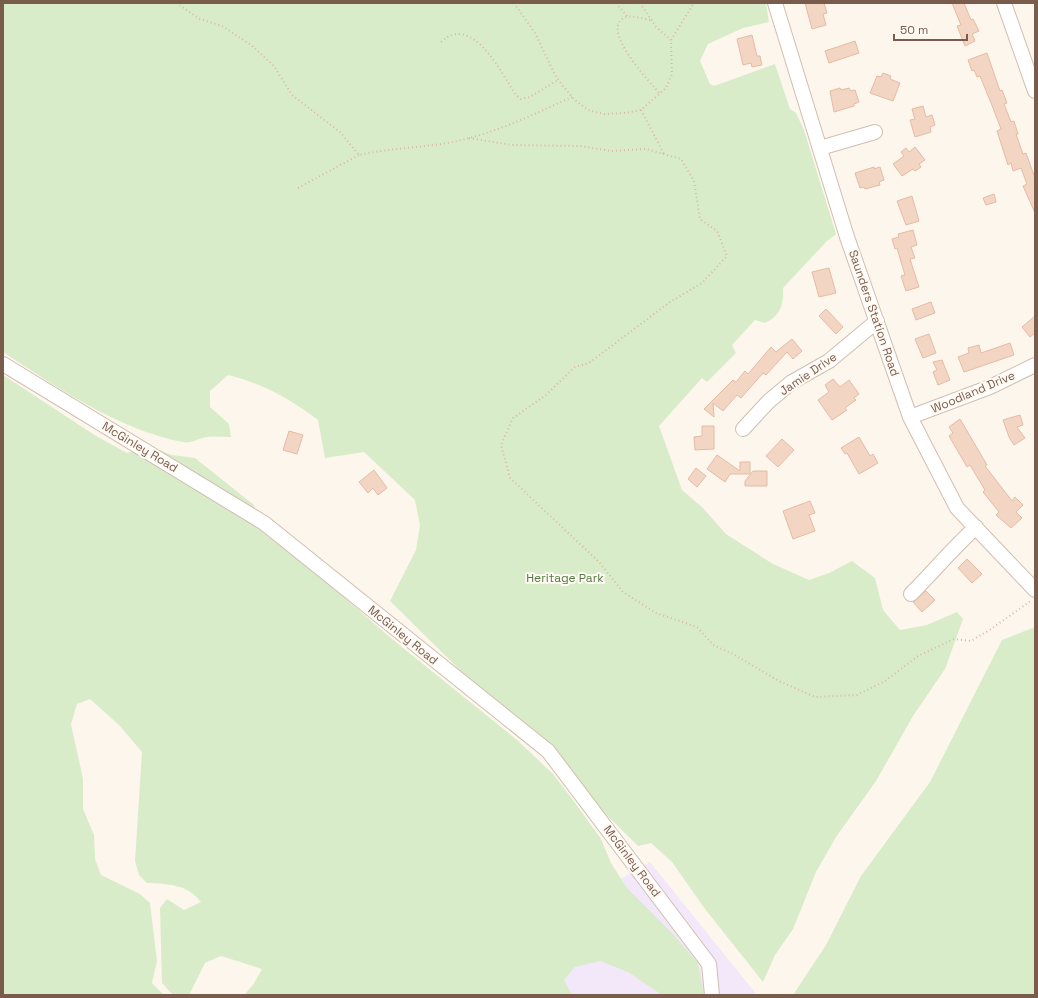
<svg xmlns="http://www.w3.org/2000/svg" width="1038" height="998" viewBox="0 0 1038 998" font-family="'Space Grotesk',sans-serif">
<style>
.education{fill:#f3e8fa}
.green{fill:#d8ecc9}
.building{fill:#f3d5c3;stroke:#e6bba3}
.lines{fill:none;stroke-linecap:round;stroke-linejoin:round}
.minor-casing{stroke:#d1beb0;stroke-width:16}
.path{stroke:#d9b8a5;stroke-width:2;stroke-dasharray:1 3;stroke-linecap:butt}
.minor{stroke:#fff;stroke-width:14}
.labels{text-anchor:middle;stroke-width:4;stroke-linejoin:round;paint-order:stroke}
.street-label{font-size:12px;fill:#7a5c4d;stroke:#fffaf3}
.park-label{font-size:12px;fill:#537a41;stroke:#fffaf3}
</style>
<rect width="100%" height="100%" fill="#fdf6ec"/>
<path class="education" d="M650,862L757,995H420Z"/>
<path class="green" d="M3,3H766L769,22L743,28L708,44L700,61L710,84L714,86L775,64L790,109L796,113L804,130L836,234L827,241L783,288C784,305 780,316 765,323L755,320L732,345L736,353L707,382L702,378L659,426L682,490L702,507L726,534L773,564L809,580L829,573L852,561L875,578L883,610L900,630L927,625L957,612L963,619L945,669L913,716L876,781L836,837L816,872L793,929L775,955L763,982L705,909L672,862L651,843L638,846L390,601L416,550L420,525L415,500L364,452L325,458L318,420C288,398 264,384 228,375L210,391V407L229,424L231,437C223,437 215,436 207,437C199,438 191,444 183,442C118,430 57,387 3,352Z
M3,375L96,436L127,453L148,446L172,455L195,458L254,505L263,533L308,566L392,639L517,740L553,774L573,800L601,839L611,863L627,888L673,934L698,963L704,995H662L628,972L600,961L575,967L564,980L572,995H244L253,985L262,969L221,956L205,963L189,995H173L162,983L160,908L167,899L184,910L201,902C187,884 168,884 147,883L139,875L135,861L142,752L119,725L90,699L77,704L71,724L83,779V809L94,835L95,859L101,875L140,894L150,903L157,961L152,983L164,995H3Z
M1035,627V995H793L826,945L861,876L930,782L1002,640Z"/>
<path class="building" d="M805,3H824L827,13L823,14L826,25L812,29Z
M952,3H964L971,20L973,19L979,31L972,34L975,41L965,46L957,26L961,25Z
M752,35L757,56H760L762,65L752,67L751,63L743,65L737,39Z
M855,41L859,53L829,63L825,51Z
M987,53L1000,91L1002,90L1007,103L1004,104L1011,122L1014,121L1018,134H1016L1023,154L1026,153L1035,178V213L1023,186L1027,184L1021,168L1013,171L1011,163L1008,165L997,131L1001,129L993,108L980,76L977,77L974,70L972,71L968,60Z
M883,73L891,76L890,79L900,83L893,101L870,93L877,76L881,77Z
M840,88L841,90L849,88L851,91L855,90L859,102L854,104V106L834,112L830,91Z
M923,106L926,117L932,115L935,125L930,127L931,132L915,137L910,120L915,119L912,109Z
M915,147L925,160L919,164L921,167L915,171L913,169L902,176L893,164L904,156L901,152L906,148L909,152Z
M874,167V169L880,167L884,180L879,182L880,185L865,189L864,187L860,188L855,173Z
M994,194L996,202L986,205L983,198Z
M912,196L919,221L906,225L897,201Z
M913,230L917,245L911,247L915,258L910,259L919,287L906,291L901,276L905,275L897,248L895,249L892,239L899,237L898,234Z
M829,268L836,293L819,297L812,272Z
M931,302L935,313L916,320L912,309Z
M826,309L843,327L836,334L819,316Z
M1035,316V333L1030,337L1022,327Z
M929,334L936,353L923,358L915,339Z
M792,339L802,351L793,359L787,352L766,375L763,373L741,398L737,395L723,411L713,403L714,417L704,409L733,380L736,382L745,371L748,374L771,347L776,352Z
M1010,343L1014,355L964,372L958,357L969,353L968,348L979,345L981,353Z
M942,360L950,380L938,385L933,372L937,370L933,362Z
M833,379L840,387L849,380L859,394L854,398L856,400L845,408L847,410L832,420L818,400L829,392L825,385Z
M1020,415L1023,425L1017,427L1025,438L1014,445L1009,437L1003,420Z
M960,419L987,465L985,466L1012,501L1015,497L1023,505L1016,512L1022,518L1011,528L996,515L999,512L983,492L985,490L970,465L967,467L949,436L953,433L949,427Z
M702,426H714V449L695,450L694,437L702,436Z
M289,431L303,435L297,454L283,450Z
M859,437L870,456L873,454L878,463L859,474L847,453L845,454L841,448Z
M782,439L794,450L778,467L766,456Z
M717,455L740,471V462H750V474H730L725,482L707,469Z
M696,468L706,476L697,487L688,479Z
M374,470L387,488L378,495L373,488L368,493L359,482Z
M753,471H767V486H745V481Z
M810,501L815,513L809,515L815,531L793,539L783,511Z
M967,559L982,574L972,583L958,568Z
M926,591L935,600L922,612L913,602Z"/>
<g class="lines">
<g class="minor-casing">
<path id="minor" d="M775,3L847,237L910,417L957,508L1035,590
M1004,3L1035,91
M820,148L875,132
M3,364L264,523L548,751L709,964L712,995
M910,417L990,387L1035,365
M743,429L769,401L792,382L829,361L877,321
M911,594C933,572 953,548 976,527"/>
</g>
<path class="path" d="M176,3L200,19L222,26L251,45L274,66L292,95L340,132L359,155C386,149 413,148 441,144C488,137 530,116 572,97
M514,3L535,33L555,75L562,85L575,100L588,110L604,114L625,113L641,110L666,88L672,74L671,40L694,3
M616,3L628,17
M640,3L656,27L671,40
M650,20C644,19 632,15 626,17C597,27 651,83 660,94
M441,42C473,12 502,75 516,95L521,99L530,97L558,80
M641,110L664,154
M469,138L512,145L580,146L611,151L646,149L681,159L694,181L700,219L717,231L727,256L702,283L670,302L589,363L575,367L546,395L513,418L501,445L510,478L599,562L623,592L656,613L697,627L713,645L733,654L779,681L815,697L857,695L885,681L918,656L954,639L971,641L991,629L1032,600
M298,188L359,155"/>
<use href="#minor" class="minor"/>
</g>
<g class="labels">
<g class="street-label">
<text transform="translate(874 313) rotate(71)" y="4">Saunders Station Road</text>
<text transform="translate(808 374) rotate(-34)" y="4">Jamie Drive</text>
<text transform="translate(973 392) rotate(-23)" y="4">Woodland Drive</text>
<text transform="translate(140 447) rotate(31)" y="4">McGinley Road</text>
<text transform="translate(403 635) rotate(39)" y="4">McGinley Road</text>
<text transform="translate(632 861) rotate(53)" y="4">McGinley Road</text>
</g>
<g class="park-label">
<text x="565" y="582">Heritage Park</text>
</g>
</g>
<rect width="1038" height="998" fill="none" stroke="#7a5c4d" stroke-width="8"/>
<path d="M894 34v6h73v-6" fill="none" stroke="#7a5c4d" stroke-width="2"/>
<text x="900" y="34" font-size="12" fill="#7a5c4d" stroke="#fffaf3" stroke-width="3" paint-order="stroke">50 m</text>
</svg>
